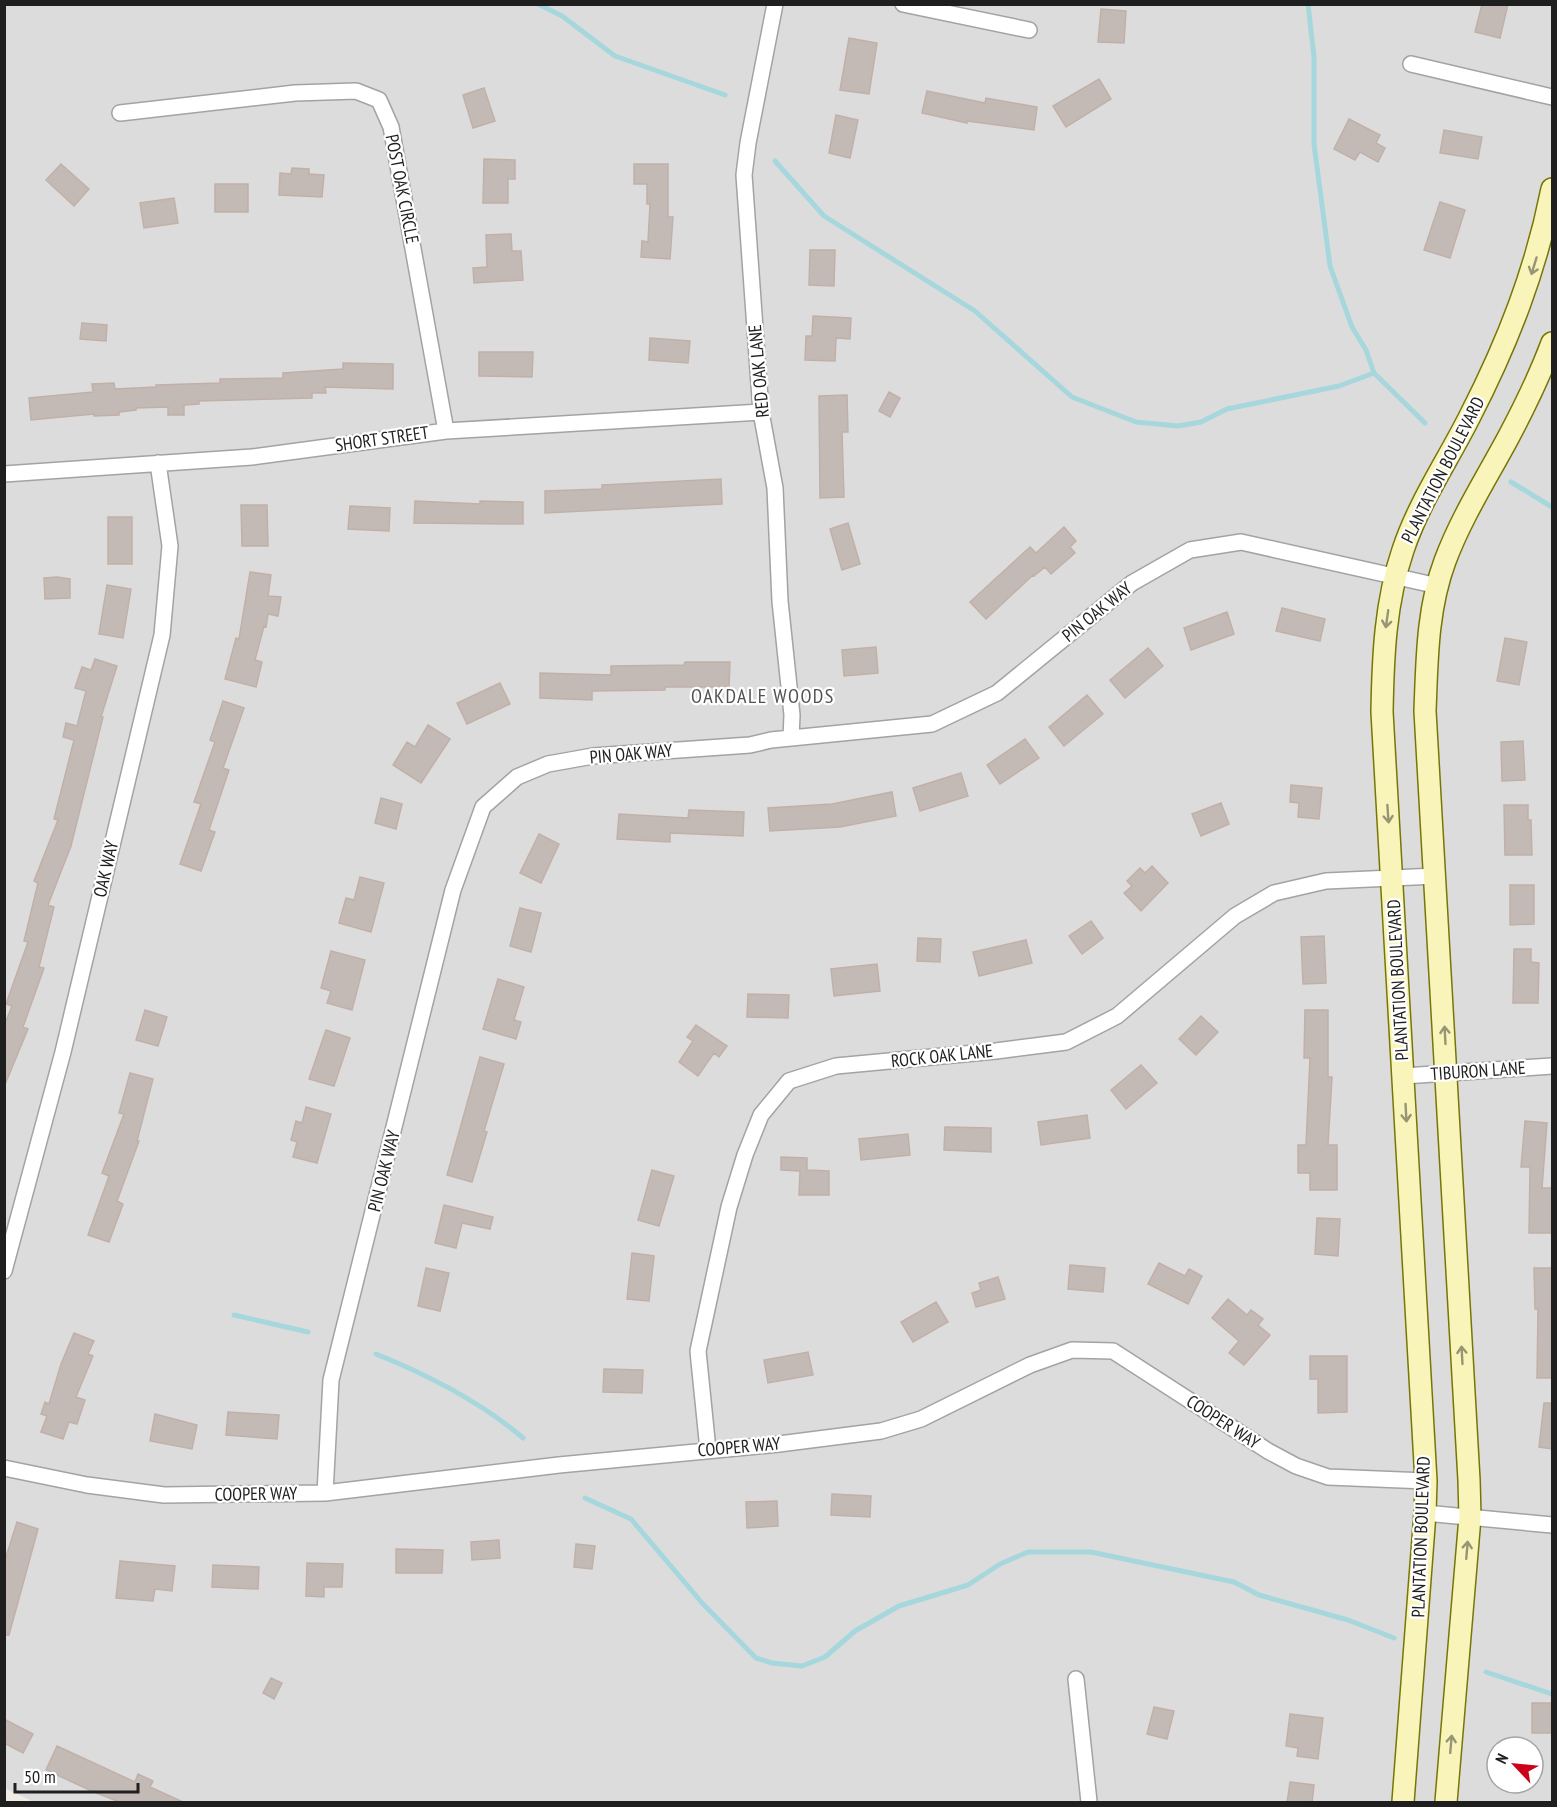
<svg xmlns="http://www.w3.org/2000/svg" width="1557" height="1807" viewBox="0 0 1557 1807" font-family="'PT Sans Narrow',sans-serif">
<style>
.residential{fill:#dddcdc;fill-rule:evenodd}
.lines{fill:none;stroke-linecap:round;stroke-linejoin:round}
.stream{stroke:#a6d7dd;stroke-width:5}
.building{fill:#c4bab5;stroke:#c1b0a8;stroke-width:1.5}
.street-casing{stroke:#a3a3a3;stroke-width:18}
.secondary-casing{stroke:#777605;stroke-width:24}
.street{stroke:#fff;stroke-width:15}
.secondary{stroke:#f9f5ba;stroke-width:21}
.oneway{stroke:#979574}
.labels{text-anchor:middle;stroke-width:4.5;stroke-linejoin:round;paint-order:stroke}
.street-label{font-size:18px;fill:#1f1f1f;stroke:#fff}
.neighbourhood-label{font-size:20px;letter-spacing:1.5px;fill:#525252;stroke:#fff}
</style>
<rect width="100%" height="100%" fill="#f0ebe5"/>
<path class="residential" d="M4,5H1552V1802H34L5,1788ZM1497,1747H1533V1783H1497Z"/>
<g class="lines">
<path class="stream" d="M538,4L562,16L615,56L725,95
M1308,4L1314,57V144L1330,266L1352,327L1366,350L1374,373L1425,423
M775,161L824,216L975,311L1072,397L1136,422L1178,426L1201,422L1227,409L1339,386L1374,373
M1511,482L1552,507
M234,1315L308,1332
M376,1354C428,1375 480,1401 523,1438
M585,1498L631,1519L703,1604L756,1658L772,1663L802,1666L825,1657L855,1631L899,1606L968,1585L1000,1564L1028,1552H1091L1234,1582L1259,1595L1348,1620L1394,1638
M1486,1672L1552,1694"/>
</g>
<path class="building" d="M1482,4H1508L1500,38L1475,32Z
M1101,9L1126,11L1124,43L1098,42Z
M849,38L877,43L869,94L840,90Z
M1099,79L1111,99L1066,127L1053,106Z
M484,88L495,121L473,128L463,95Z
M927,91L985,103L986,98L1037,107L1034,130L967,121V123L922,113Z
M836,115L858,120L850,158L829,153Z
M1349,119L1380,135L1376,143L1385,148L1378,162L1360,152L1355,160L1334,149Z
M1444,130L1482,137L1478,159L1440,153Z
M484,159L515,160V179H508V203H483Z
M61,164L89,189L74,206L46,180Z
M634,164H668V217H673L670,259L641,257L642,241L648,242L650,204H647V184H634Z
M292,168L309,169V174L324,175L322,197L279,195L280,173L291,174Z
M215,184H248V212H215Z
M174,198L178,223L144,228L140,203Z
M1440,202L1465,210L1450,258L1424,250Z
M511,234L512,251H521L523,280L474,283L473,268L487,267L486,235Z
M810,250H835L834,286L809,285Z
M813,316L851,318L850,339L836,338L835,361L805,360L806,336H812Z
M82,323L107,325L106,341L80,339Z
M650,338L690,341L688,363L649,360Z
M479,352H533L532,377L479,376Z
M343,363L393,364V389L325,387L326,393H312V398L199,401V404L184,405V415H168V407L136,408V410L119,412V415L94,416V414L31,420L29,398L93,392L92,384L114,383L115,389L156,387V385L220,383V379L283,378V373L343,369Z
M889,392L900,398L890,417L879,411Z
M847,395L848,432H842L844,497L820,498L819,396Z
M721,479L722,504L545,513V491L602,489V485Z
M415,501L480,504V501L523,502V524L414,523Z
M241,505H267L268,546H242Z
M350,506L390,508L389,531L348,529Z
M108,517H132V564H108Z
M848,523L860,564L842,570L830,529Z
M1064,527L1076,541L1070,547L1075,553L1051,574L1045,567L1034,576L1033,575L986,619L970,602L1030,547L1036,553Z
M250,572L271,575L268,596L281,597L278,616L268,614L266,627L264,626L255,660L262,662L256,687L225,679L236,638L239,639Z
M57,577L70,579V598L45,599L44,578Z
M107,585L131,589L123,638L99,634Z
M1282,608L1325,619L1320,641L1276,631Z
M1227,612L1234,634L1191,650L1184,628Z
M1505,638L1527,642L1519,685L1497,681Z
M876,647L878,673L844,676L842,650Z
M1148,648L1163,666L1125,698L1110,680Z
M95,659L117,666L101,717H103L71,846L48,905L54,907L39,967L44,968L23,1027L28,1029L4,1087V1026L12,1006L6,1004L28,942L24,941L38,883L34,881L58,820L54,819L74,740L63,737L66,723L77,726L86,691L75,688L82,667L91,670Z
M685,662H730L729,687H665V690L592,691V700L540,698V673L611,675V666L684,665Z
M500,683L510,704L467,724L457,703Z
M1087,695L1103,714L1064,746L1049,727Z
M223,701L244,708L223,768L229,770L209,830L215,832L201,871L180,864L201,804L194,802L215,742L210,740Z
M428,725L450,739L421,783L393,765L407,742L415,747Z
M1025,739L1039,758L1000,784L987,765Z
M1523,741L1525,780L1502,781L1501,742Z
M961,773L968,796L920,811L913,788Z
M1291,785L1322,788L1319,819L1298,817L1299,803L1290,802Z
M892,792L896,816L840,827L770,831L768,808L832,804Z
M381,798L402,804L396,829L375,823Z
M1221,803L1229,824L1201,836L1192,814Z
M1504,805H1528V820H1531L1532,855H1505Z
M689,810L744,812L743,836L670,833V842L617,839L619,814L688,818Z
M539,834L559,844L541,883L520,873Z
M1152,866L1168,883L1141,911L1124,893L1132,886L1127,881L1140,868L1145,873Z
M360,877L384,883L371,932L339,923L346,898L354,900Z
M1510,885H1534V924L1510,925Z
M520,908L541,913L531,952L510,946Z
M1091,921L1103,938L1082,954L1069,936Z
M1324,936L1326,983L1303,984L1301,937Z
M918,938L941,939L940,962L917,961Z
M1026,940L1032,963L979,976L973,952Z
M1514,949H1531V962L1539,963L1538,1003H1513Z
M331,951L365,960L352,1010L327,1003L331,991L321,988Z
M877,964L880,991L834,996L831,969Z
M498,979L524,987L514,1020L521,1022L516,1039L483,1029Z
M748,994L789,995L788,1018L747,1017Z
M145,1010L167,1017L158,1046L136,1040Z
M1305,1010H1328V1077H1332L1328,1145H1337V1190H1310V1173H1298V1145H1306L1310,1058H1304Z
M1201,1016L1218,1032L1196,1055L1179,1039Z
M696,1025L727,1046L719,1057L714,1053L698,1076L679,1062L693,1041L687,1037Z
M326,1030L350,1038L334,1086L309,1079Z
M480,1057L504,1064L484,1131L487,1132L472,1182L447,1175Z
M1141,1065L1157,1083L1126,1109L1111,1090Z
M130,1073L153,1079L137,1141H139L117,1201L123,1204L109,1242L88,1235L109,1176L102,1173L124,1114L119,1113Z
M306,1107L331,1114L317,1163L293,1157L297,1142L291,1140L296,1121L302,1123Z
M1087,1115L1090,1138L1041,1145L1038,1122Z
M1525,1121L1547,1123L1542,1188H1552V1233H1529L1530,1167H1521Z
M945,1127L991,1128V1152L944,1150Z
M908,1134L910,1155L861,1160L859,1139Z
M781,1157L807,1158V1170L829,1171V1195H799L800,1171L781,1170Z
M652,1170L674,1176L659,1226L638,1220Z
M444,1205L493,1217L490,1229L462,1223L456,1248L435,1243Z
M1317,1218L1340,1219L1338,1256L1315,1254Z
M632,1253L654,1256L649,1301L627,1299Z
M1159,1263L1185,1276L1189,1269L1202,1276L1188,1304L1148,1284Z
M1070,1265L1105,1268L1103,1292L1068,1289Z
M426,1268L449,1273L440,1311L418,1306Z
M1534,1268H1552V1378H1537L1538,1309H1535Z
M998,1277L1005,1299L976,1307L972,1293L981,1290L979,1283Z
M1228,1299L1247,1315L1251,1310L1263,1319L1258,1325L1270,1335L1244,1365L1229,1353L1239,1341L1212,1318Z
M936,1302L948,1322L913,1342L901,1322Z
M74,1333L94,1341L88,1354L93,1356L76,1397L85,1400L77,1424L69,1422L63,1439L41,1432L47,1416L41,1414L45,1402L49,1404L61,1364Z
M808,1352L813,1375L768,1383L764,1360Z
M1310,1356H1347V1412L1318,1413V1379H1310Z
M604,1369L643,1370L642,1393L603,1392Z
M1544,1403H1552V1449L1539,1447Z
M228,1412L279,1415L277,1439L226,1435Z
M155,1414L197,1425L192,1449L150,1441Z
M832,1494L871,1496L870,1517L831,1515Z
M777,1501L778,1526L747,1528L746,1502Z
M17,1522L38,1529L9,1635H4V1563Z
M499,1540L500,1558L472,1560L471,1542Z
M576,1544L595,1546L592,1569L574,1567Z
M396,1549L443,1550L442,1573H396Z
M120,1561L175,1566L172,1591L155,1589L153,1601L116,1598Z
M307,1563L343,1564L342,1587H324V1597L306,1596Z
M213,1565L259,1567L258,1589L212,1587Z
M271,1678L282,1683L274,1699L263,1693Z
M1532,1703H1552V1733H1532Z
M1154,1707L1174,1711L1167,1739L1147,1734Z
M1290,1714L1323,1718L1318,1759L1297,1756L1298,1748L1286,1746Z
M4,1719L33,1734L23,1753L4,1743Z
M57,1746L135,1782L138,1774L153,1781L150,1787L185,1803H122L94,1792L46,1770Z
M1290,1782L1314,1785L1312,1803H1287Z"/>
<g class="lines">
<g class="street-casing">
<path id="street" d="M775,4L748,143L744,175L761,412L775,488L780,601L792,715L791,738
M903,4L1029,30
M1411,64L1552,97
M120,113L295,93L356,91L379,100L391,127L446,431
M4,474L252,457L446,431L761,412
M1404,1076L1552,1066
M4,1271L63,1052L162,635L170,546L158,463
M708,1450L698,1351L729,1207L745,1155L761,1115L789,1081L836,1066L996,1051L1066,1042L1117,1016L1235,916L1274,893L1326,881L1436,876
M4,1468L87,1485L164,1495L325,1493L559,1465L779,1444L881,1431L921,1419L1030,1365L1072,1350L1113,1351L1268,1451L1296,1466L1328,1477L1426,1481
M325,1493L331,1380L453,890L483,807L517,777L548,764L593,756L750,745L771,740L932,724L997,693L1132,583L1190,550L1241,542L1438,586
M1425,1513L1552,1525
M1076,1679L1089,1802"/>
</g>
<g class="secondary-casing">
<path id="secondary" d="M1403,1802L1425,1513L1426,1481L1382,712C1383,657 1385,603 1403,550C1419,502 1448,460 1470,416C1508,342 1536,270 1552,189
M1446,1802L1470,1517L1469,1480L1425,711C1427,661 1427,609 1445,561C1461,518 1486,479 1508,438C1524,408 1540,375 1552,343"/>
</g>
<use href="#street" class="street"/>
<use href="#secondary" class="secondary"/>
</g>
<defs><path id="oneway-shaft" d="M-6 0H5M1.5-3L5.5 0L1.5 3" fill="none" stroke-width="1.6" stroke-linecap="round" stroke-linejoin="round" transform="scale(1.5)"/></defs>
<g class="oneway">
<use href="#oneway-shaft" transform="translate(1534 266) rotate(107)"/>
<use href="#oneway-shaft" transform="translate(1387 619) rotate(98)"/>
<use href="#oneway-shaft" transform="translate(1388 814) rotate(86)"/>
<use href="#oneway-shaft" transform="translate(1445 1035) rotate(-93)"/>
<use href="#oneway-shaft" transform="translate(1406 1113) rotate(87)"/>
<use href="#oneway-shaft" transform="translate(1462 1355) rotate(-93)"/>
<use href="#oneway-shaft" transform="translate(1467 1550) rotate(-85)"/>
<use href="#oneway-shaft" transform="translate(1451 1744) rotate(-85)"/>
</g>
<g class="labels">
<g class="street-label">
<text transform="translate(402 189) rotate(79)" y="6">POST OAK CIRCLE</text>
<text transform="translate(759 371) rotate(-95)" y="6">RED OAK LANE</text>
<text transform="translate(382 439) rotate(-8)" y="6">SHORT STREET</text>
<text transform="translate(1443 470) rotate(-63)" y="6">PLANTATION BOULEVARD</text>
<text transform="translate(1097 612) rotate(-39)" y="6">PIN OAK WAY</text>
<text transform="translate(631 754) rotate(-5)" y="6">PIN OAK WAY</text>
<text transform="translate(106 869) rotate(-77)" y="6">OAK WAY</text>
<text transform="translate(1398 980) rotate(-93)" y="6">PLANTATION BOULEVARD</text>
<text transform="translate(942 1056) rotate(-6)" y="6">ROCK OAK LANE</text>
<text transform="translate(1478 1071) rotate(-4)" y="6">TIBURON LANE</text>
<text transform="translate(384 1171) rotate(-76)" y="6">PIN OAK WAY</text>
<text transform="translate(1223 1422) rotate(33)" y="6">COOPER WAY</text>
<text transform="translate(739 1447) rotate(-5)" y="6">COOPER WAY</text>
<text transform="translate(256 1494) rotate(-1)" y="6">COOPER WAY</text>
<text transform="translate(1421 1537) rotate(-88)" y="6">PLANTATION BOULEVARD</text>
</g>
<g class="neighbourhood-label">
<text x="763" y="703">OAKDALE WOODS</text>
</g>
</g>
<rect width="1557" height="1807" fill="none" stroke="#1f1f1f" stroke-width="12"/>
<g transform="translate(1515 1765) rotate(296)"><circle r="28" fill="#ffffff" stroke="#a5a5a5" stroke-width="1.5"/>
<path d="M0-4.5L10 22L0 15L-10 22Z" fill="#cd0119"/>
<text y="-9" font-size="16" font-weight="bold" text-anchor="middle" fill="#1f1f1f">N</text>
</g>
<path d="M15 1783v9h123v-9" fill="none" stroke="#1f1f1f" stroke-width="3"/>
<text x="24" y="1783" font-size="18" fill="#1f1f1f" stroke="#ffffff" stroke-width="4.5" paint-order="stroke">50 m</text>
</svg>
